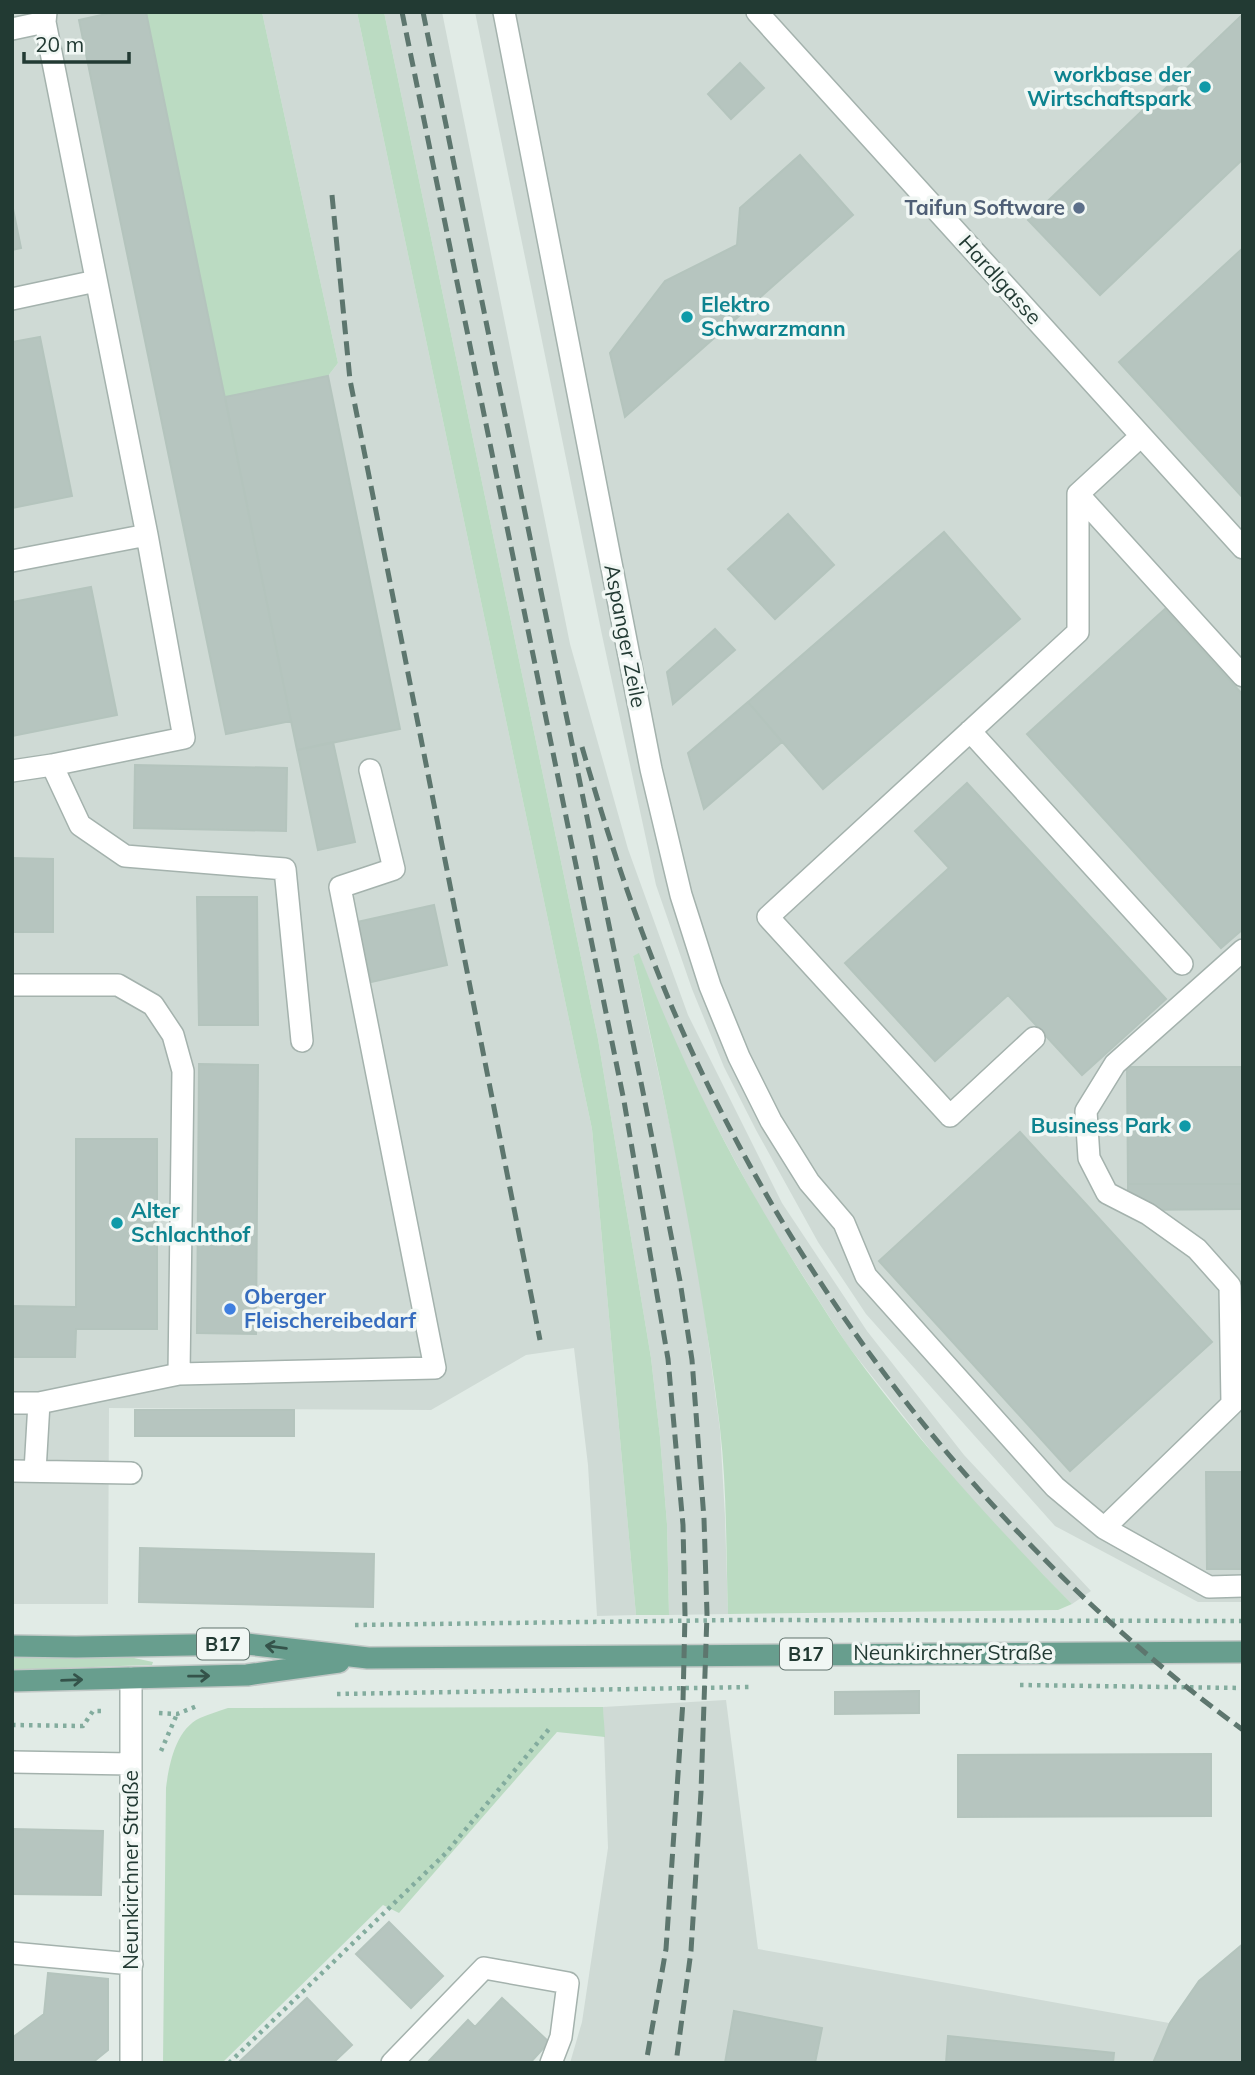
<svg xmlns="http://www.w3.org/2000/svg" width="1255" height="2075" viewBox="0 0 1255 2075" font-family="Mulish,sans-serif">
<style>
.built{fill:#cfdad5}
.green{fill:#bbdbc2}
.building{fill:#b6c5bf;stroke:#b4c4bd;stroke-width:2}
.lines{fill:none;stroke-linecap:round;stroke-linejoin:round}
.minor-casing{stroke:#a4b2ad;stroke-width:24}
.major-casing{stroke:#c1c8c6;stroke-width:24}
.path{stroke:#83ac9e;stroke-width:4.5;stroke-dasharray:3.5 5;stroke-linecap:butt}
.minor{stroke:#fff;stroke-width:21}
.major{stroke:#689e8e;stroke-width:21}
.rail{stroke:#5d766e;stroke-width:5;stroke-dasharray:14 7;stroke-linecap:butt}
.oneway{stroke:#34534a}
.culture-dot{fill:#0f9aa8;stroke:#f1f7f4;stroke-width:2.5}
.service-dot{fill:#5c6f8a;stroke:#f1f7f4;stroke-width:2.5}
.shop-dot{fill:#3f7fe0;stroke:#f1f7f4;stroke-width:2.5}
.labels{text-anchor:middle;stroke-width:7;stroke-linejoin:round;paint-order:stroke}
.shield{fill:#f1f7f4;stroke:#60736d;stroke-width:2}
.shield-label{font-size:19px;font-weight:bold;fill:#223a33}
.culture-label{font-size:21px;font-weight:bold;fill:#0d838f;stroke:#f1f7f4;text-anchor:end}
.service-label{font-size:21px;font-weight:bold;fill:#4e5e75;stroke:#f1f7f4;text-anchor:end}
.street-label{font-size:21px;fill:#223a33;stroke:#f1f7f4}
.shop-label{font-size:21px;font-weight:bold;fill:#366cbe;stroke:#f1f7f4;text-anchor:start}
</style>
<rect width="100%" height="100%" fill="#e1ebe6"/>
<path class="built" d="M12,12H146L298,749L400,728L328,376L338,363L262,12H357L592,1129L636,1615L597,1616L588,1465L574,1348L526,1355L431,1410L109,1408L108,1604H12Z
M384,12H442L570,644L628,849L688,1015L782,1203L867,1331L964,1455L1091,1591L1072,1604L1003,1534L947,1471L848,1346L764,1215L696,1088L666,1024L639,954L633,956L679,1168L700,1279L720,1430L725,1517L728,1614L669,1615L667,1524L660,1437L651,1358L598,1039Z
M475,12H1243V1602H1198L1055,1526L866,1314L818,1242L756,1130L724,1067L692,989L656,885L602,635Z
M726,1700L758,1949L1169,2023L1199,1981L1243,1944V2063H570L582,2022L608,1848L603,1707Z"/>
<path class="green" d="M146,12H262L338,363L328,376L225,397Z
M357,12H384L598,1039L651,1358L660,1437L667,1524L669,1615H636L592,1129Z
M639,953C684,1070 740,1179 808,1284C822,1305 835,1327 849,1347C916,1439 992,1523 1072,1604L1058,1610L728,1614C726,1552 727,1489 720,1428C701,1268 668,1112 633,956Z
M12,1658H134L153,1662L152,1665H147L12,1670Z
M603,1707L605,1737L557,1732L399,1913L383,1905L222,2063H163L166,1788C169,1764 176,1729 200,1718C209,1714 219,1711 228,1708Z"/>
<path class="building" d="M146,12L291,721L226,734L79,20L115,12Z
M1243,14V159L1100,295L1028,220Z
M740,63L764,88L731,119L708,94Z
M800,155L853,215L625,417L610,353L665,281L737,245L740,208Z
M12,204L21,248L12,250Z
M1243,248V498L1119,362Z
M40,337L72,496L12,508V342Z
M328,376L400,729L297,750L225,397Z
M788,514L834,565L775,619L728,569Z
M944,532L1020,619L823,789L748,702Z
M91,587L117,715L12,736V602Z
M1165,609L1243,695V929L1221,948L1027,734Z
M715,629L735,650L673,704L667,672Z
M748,702L782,742L704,809L688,753Z
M333,742L355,842L318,850L297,750Z
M135,765L287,768L286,831L134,828Z
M967,783L1166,999L1082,1075L1008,995L935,1061L845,963L949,868L915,831Z
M12,858L53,859V932H12Z
M197,897H257L258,1025H199Z
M434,905L447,965L371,982L357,922Z
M199,1064L258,1065L256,1334L197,1333Z
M1127,1067H1243V1184H1128Z
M1020,1132L1212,1342L1070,1471L879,1261Z
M76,1139H157V1329H76L75,1357H12V1306L76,1307Z
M1128,1184H1243V1209L1128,1210Z
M135,1410H294V1436H135Z
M1206,1472H1243V1569H1207Z
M140,1548L374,1554L373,1607L139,1602Z
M919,1691V1713L835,1714V1692Z
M1211,1754V1816L958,1817V1755Z
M12,1829L103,1831L101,1895L12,1894Z
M389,1922L443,1976L411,2008L356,1954Z
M1243,1944V2063H1153L1170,2023L1199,1981Z
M48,1973L108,1979V2050L92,2063H12V2038L44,2014Z
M307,1998L352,2045L333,2063H238Z
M502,1998L549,2042L530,2063H427L468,2020L475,2027Z
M734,2011L822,2028L815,2063H725Z
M948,2036L1114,2053L1113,2063H946Z"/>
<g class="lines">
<g class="minor-casing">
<path id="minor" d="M504,12L651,769L681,895L710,986L739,1057L771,1121L809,1182L844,1223L866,1276L1055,1487L1104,1528L1209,1587L1243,1586
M757,12L1243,548
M12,29L45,22
M12,299L96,281
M1078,494L1243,676
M12,561L147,535
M970,731L1182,964
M52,765L80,825L125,856L285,869L302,1041
M12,771L52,765L184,738L147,535L45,22L46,12
M12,985H118L153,1005L173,1035L183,1071L179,1374
M1034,1038L950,1116L768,917L1078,632V494L1141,436
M12,1403H39L179,1374L435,1368L340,887L394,869L370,770
M12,1471L131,1473
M35,1471L39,1403
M1104,1528L1232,1404L1230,1286L1197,1249L1148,1214L1107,1193L1089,1158L1086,1111L1115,1064L1243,950
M12,1762L131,1764
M12,1953L132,1964
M131,2063V1678
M392,2063L484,1968L568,1983L561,2037L551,2063"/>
</g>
<g class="major-casing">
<path id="major" d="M12,1646L76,1647L247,1644L368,1658L1243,1652
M12,1681L247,1675L339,1662"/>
</g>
<path class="path" d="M355,1625L738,1620L1243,1621
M1020,1685L1243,1688
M337,1694L752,1687
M159,1713L177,1714L197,1706
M12,1725L83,1726L93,1711H104
M161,1751L177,1714
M229,2063L446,1853L549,1729"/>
<use href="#minor" class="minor"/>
<use href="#major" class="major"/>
<path class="rail" d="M402,12L624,1101L668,1359L683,1525L685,1615L683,1701L666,1949L646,2063
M423,12L644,1097L680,1281L692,1360L704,1519L707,1614L701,1792L691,1951L676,2063
M332,195L350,380L540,1340
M582,747C609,840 639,932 678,1021C801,1299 997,1551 1243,1730"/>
</g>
<defs><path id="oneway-shaft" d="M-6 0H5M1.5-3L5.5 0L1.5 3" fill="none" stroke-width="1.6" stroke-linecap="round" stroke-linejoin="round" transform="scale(1.75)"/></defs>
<g class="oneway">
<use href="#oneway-shaft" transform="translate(276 1647) rotate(-173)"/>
<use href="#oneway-shaft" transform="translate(199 1676) rotate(-1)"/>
<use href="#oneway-shaft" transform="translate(72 1680) rotate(-2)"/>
</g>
<g class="culture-dot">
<circle cx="1205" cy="87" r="7"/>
<circle cx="687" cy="317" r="7"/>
<circle cx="1185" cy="1126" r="7"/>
<circle cx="117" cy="1223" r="7"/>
</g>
<circle class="service-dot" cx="1079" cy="208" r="7"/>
<circle class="shop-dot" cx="230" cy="1309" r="7"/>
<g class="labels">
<g class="shield">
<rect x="197" y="1628.5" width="52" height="31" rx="5"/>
<rect x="780" y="1638.5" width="52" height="31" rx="5"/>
</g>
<g class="shield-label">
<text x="223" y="1651">B17</text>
<text x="806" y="1661">B17</text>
</g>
<g class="culture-label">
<text x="1191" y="82">workbase der<tspan x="1191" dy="24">Wirtschaftspark</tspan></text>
<text x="701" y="312" text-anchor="start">Elektro<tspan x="701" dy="24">Schwarzmann</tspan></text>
<text x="1171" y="1133">Business Park</text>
<text x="131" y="1218" text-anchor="start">Alter<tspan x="131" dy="24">Schlachthof</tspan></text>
</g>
<g class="service-label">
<text x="1065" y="215">Taifun Software</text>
</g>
<g class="street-label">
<text transform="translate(1000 280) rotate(48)" y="7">Hardlgasse</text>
<text transform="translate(625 636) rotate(79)" y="7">Aspanger Zeile</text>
<text x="953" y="1660">Neunkirchner Straße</text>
<text transform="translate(131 1870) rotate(-90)" y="7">Neunkirchner Straße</text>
</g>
<g class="shop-label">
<text x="244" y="1304">Oberger<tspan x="244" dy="24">Fleischereibedarf</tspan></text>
</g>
</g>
<rect width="1255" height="2075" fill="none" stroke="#223a33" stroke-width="28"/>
<path d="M24 52v10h105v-10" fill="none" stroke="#223a33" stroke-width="3.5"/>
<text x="35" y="52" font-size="21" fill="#223a33" stroke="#f1f7f4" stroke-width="5" paint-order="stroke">20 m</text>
</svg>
